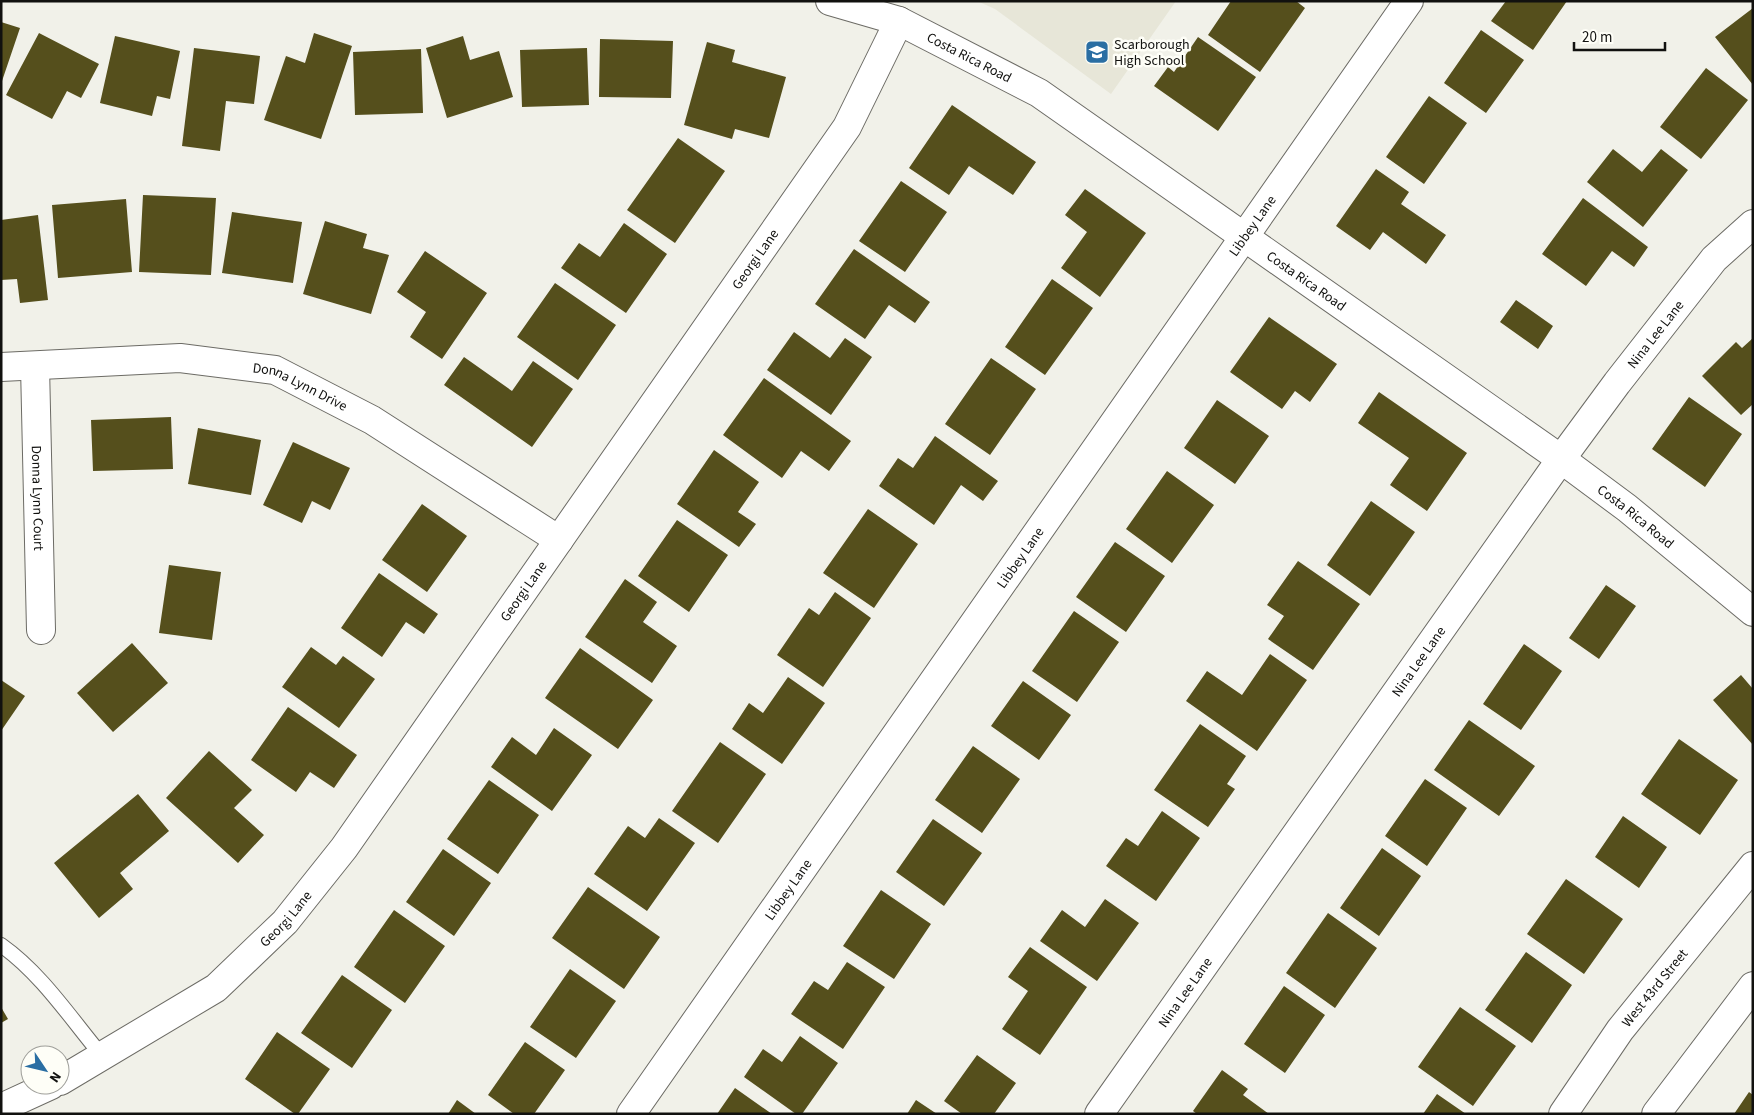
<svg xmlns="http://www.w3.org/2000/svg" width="1754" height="1115" viewBox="0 0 1754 1115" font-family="'Source Sans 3',sans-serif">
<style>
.built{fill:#e7e6d8}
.building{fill:#554f1c}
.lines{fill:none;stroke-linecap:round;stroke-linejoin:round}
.service-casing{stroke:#6c6b65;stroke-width:16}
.minor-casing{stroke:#6c6b65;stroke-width:30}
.secondary-casing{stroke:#6c6b65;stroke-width:30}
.service{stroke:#fff;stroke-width:14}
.minor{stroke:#fff;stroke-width:28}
.secondary{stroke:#fff;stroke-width:28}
.labels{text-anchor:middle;stroke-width:5;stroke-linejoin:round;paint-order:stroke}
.poi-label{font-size:14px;fill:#11110f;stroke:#fefef7;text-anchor:start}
.street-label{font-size:14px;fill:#11110f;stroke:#fefef7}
</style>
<rect width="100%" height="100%" fill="#f1f1e9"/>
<path class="built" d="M977,1H1176L1111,94L995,9Z"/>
<path class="building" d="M1231,1H1296L1305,8L1260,72L1208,35Z
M1506,1H1567L1533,50L1491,21Z
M1753,8V85L1715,37Z
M1,22L20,28L2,81H1Z
M1481,30L1524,60L1486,113L1444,83Z
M39,33L99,64L81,98L67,91L52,119L6,95Z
M314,33L352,46L321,139L264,120L286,56L305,63Z
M115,36L180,51L170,99L157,96L152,116L100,103Z
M463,36L470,60L499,51L513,97L447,118L426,48Z
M1198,37L1256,77L1218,131L1154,86L1168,67L1174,72Z
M600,39L673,41L671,98L599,97Z
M707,42L735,50L732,62L786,77L769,138L735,129L732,139L684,125Z
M194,48L260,56L254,104L226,101L220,151L182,146Z
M587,48L589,105L522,107L520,50Z
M421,49L423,113L355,115L353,52Z
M1706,68L1748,100L1701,159L1660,127Z
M1429,96L1467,123L1424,184L1386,157Z
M952,105L1036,162L1013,195L969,166L949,195L909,168Z
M678,138L725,171L675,243L627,210Z
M1613,149L1642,172L1661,149L1688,170L1643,227L1587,182Z
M1376,169L1409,192L1401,204L1446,235L1426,264L1383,232L1370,250L1336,226Z
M901,181L947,212L905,272L859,241Z
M1085,189L1146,233L1100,297L1061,268L1087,232L1065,215Z
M143,195L216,198L211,275L139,272Z
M1583,198L1648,247L1634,267L1612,251L1586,286L1542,254Z
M126,199L132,272L58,278L52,205Z
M232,212L302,222L293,283L222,273Z
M38,215L48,300L20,303L17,279L1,280V220Z
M325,221L367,234L363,248L389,255L371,314L303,294Z
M624,223L667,254L626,313L561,268L579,243L600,257Z
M854,249L930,302L915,323L889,305L865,339L815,304Z
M425,251L487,293L442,359L410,337L426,312L397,292Z
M1052,279L1093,308L1045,375L1005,347Z
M555,283L616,325L578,380L517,337Z
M1516,300L1553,326L1538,349L1500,322Z
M1269,317L1337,364L1310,402L1295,391L1282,409L1230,372Z
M794,332L830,358L845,338L872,357L831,415L767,370Z
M1753,338V404L1741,415L1702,376L1736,342L1742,348Z
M464,357L512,391L533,361L573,389L532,447L444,385Z
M991,358L1036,389L990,455L945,424Z
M764,378L851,441L829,471L801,451L782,478L723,435Z
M1379,392L1467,453L1427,511L1390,485L1409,458L1358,423Z
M1689,397L1742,434L1705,487L1652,449Z
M1217,400L1269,436L1235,484L1184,448Z
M171,417L173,469L93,471L91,420Z
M198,428L261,440L251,495L188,484Z
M935,436L998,481L983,501L961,485L934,525L879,486L898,458L913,468Z
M293,442L350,468L330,510L312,501L302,523L263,505Z
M714,450L759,482L738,512L756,524L739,547L677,504Z
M1167,471L1214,505L1172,563L1126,529Z
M1371,501L1415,532L1370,596L1327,565Z
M422,504L467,536L427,592L382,560Z
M868,509L918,544L874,608L823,573Z
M677,520L728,555L689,612L638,576Z
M1115,542L1165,576L1126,632L1076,597Z
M1298,561L1360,604L1313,670L1268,639L1284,616L1267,605Z
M169,565L221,572L212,640L159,633Z
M379,573L438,614L424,634L406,622L382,657L341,628Z
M625,579L657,602L643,622L677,646L652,683L585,637Z
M1606,585L1636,606L1599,659L1569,638Z
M835,592L871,618L823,687L777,655L809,608L819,615Z
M1074,611L1119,642L1077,702L1032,671Z
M132,643L168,683L113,732L77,693Z
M1524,644L1562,671L1521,730L1483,704Z
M311,647L336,665L343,656L375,679L339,728L282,687Z
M580,648L653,700L618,749L545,698Z
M1270,654L1307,680L1257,751L1186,701L1207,671L1242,695Z
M1741,675L1753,689V745L1713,700Z
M788,677L825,703L782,764L732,729L749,703L763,713Z
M1,680L25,696L1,731Z
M1023,681L1071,715L1039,760L991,726Z
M288,707L357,755L334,788L310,772L296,792L251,760Z
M1469,720L1535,766L1499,816L1434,770Z
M1200,724L1246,756L1227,784L1235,789L1208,827L1154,790Z
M554,728L592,755L552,811L491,767L512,737L536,755Z
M1679,739L1738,780L1700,835L1641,794Z
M720,742L766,774L718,843L672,811Z
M973,746L1020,779L982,833L935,800Z
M209,751L252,790L234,808L264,835L238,863L166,798Z
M1425,779L1467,808L1427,866L1385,836Z
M489,780L539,815L498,874L447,839Z
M138,794L169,831L120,873L133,889L99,918L54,863Z
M1162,811L1200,838L1156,901L1106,866L1126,838L1138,846Z
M1623,816L1667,847L1639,888L1595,857Z
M659,818L695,843L647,911L594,874L628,826L645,838Z
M933,819L982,853L944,906L896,872Z
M1382,848L1421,876L1379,936L1340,908Z
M443,849L491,883L454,936L406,902Z
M1566,879L1623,919L1584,974L1527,934Z
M588,887L660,937L624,989L552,938Z
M881,890L931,924L894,979L843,946Z
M1105,899L1139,923L1097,981L1040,941L1062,910L1085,927Z
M394,910L445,946L405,1003L354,967Z
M1328,913L1377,948L1335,1008L1286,973Z
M1030,947L1087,987L1040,1055L1002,1029L1028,991L1008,977Z
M1526,952L1572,985L1532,1043L1485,1010Z
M847,962L885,987L843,1049L791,1014L814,981L828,990Z
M570,969L616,1001L576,1058L530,1027Z
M342,975L392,1010L352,1068L301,1033Z
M1284,986L1325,1015L1285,1073L1244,1044Z
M1,1007L8,1019L1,1023Z
M1460,1007L1516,1046L1473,1106L1418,1067Z
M277,1032L330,1069L298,1114H295L245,1079Z
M800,1036L838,1063L802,1114H796L744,1077L763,1049L782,1062Z
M525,1042L565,1070L534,1114H514L488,1095Z
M977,1055L1016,1083L994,1114H962L944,1101Z
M1222,1070L1248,1089L1243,1095L1269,1114H1197L1193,1111Z
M735,1088L772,1114H717Z
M1749,1092L1753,1095V1114H1734Z
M1437,1094L1466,1114H1423Z
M457,1100L476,1114H448Z
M916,1100L937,1114H907Z"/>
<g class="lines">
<g class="service-casing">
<path id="service" d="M1,945C42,974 71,1019 103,1057"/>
</g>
<g class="minor-casing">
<g id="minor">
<path id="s1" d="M830,1L899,21L1039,93L1561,459L1627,508L1753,612"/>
<path id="s2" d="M35,366L41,630"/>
<path id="s3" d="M1,367L180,358L275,370L372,420L559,540"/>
<path id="s4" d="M60,1081L216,988L285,922L344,848L847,127L899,21"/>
<path d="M1,1108L51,1085"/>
<path id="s5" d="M631,1114L1409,1"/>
<path id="s6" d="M1099,1114L1561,459L1617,383L1714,259L1753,224"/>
</g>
</g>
<g class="secondary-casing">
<g id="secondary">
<path id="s7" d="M1563,1114L1620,1030L1753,866"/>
<path d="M1656,1114L1753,986"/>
</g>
</g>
<use href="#service" class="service"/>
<use href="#minor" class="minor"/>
<use href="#secondary" class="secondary"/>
</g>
<defs>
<g id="school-square" transform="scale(1.25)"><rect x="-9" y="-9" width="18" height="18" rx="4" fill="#2a6ea3" stroke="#fefef7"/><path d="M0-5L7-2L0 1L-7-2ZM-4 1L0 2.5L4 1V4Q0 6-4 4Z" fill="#fff"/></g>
</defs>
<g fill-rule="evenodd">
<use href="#school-square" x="1097" y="52"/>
</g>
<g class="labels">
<g class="poi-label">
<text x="1114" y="49">Scarborough<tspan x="1114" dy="16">High School</tspan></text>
</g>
<g class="street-label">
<text dy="5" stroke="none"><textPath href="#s1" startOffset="151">Costa Rica Road</textPath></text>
<text dy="5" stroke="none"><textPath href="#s5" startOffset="1084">Libbey Lane</textPath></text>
<text dy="5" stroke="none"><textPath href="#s4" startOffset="1090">Georgi Lane</textPath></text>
<text dy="5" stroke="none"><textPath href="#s1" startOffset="556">Costa Rica Road</textPath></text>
<text dy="5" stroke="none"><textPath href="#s6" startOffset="958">Nina Lee Lane</textPath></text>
<text dy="5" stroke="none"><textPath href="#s3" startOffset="304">Donna Lynn Drive</textPath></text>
<text dy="5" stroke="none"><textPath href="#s2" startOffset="132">Donna Lynn Court</textPath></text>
<text dy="5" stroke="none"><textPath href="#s1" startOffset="961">Costa Rica Road</textPath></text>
<text dy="5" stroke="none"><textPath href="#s5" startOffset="679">Libbey Lane</textPath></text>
<text dy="5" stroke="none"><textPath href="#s4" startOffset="685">Georgi Lane</textPath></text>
<text dy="5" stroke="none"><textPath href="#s6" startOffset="554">Nina Lee Lane</textPath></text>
<text dy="5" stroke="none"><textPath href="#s5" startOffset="274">Libbey Lane</textPath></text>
<text dy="5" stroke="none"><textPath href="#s4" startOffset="280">Georgi Lane</textPath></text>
<text dy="5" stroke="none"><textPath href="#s7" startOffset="156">West 43rd Street</textPath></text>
<text dy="5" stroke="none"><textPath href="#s6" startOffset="149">Nina Lee Lane</textPath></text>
</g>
</g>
<rect width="1754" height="1115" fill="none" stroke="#11110f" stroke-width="5"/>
<g transform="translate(45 1070) rotate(125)"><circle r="24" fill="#fefef7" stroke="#9f9f9a"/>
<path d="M0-4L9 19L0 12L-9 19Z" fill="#2a6ea3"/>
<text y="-8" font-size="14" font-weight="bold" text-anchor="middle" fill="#11110f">N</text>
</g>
<path d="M1574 42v8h91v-8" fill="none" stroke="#11110f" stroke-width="2.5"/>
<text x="1582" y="42" font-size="15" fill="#11110f" stroke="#fefef7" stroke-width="4" paint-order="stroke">20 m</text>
</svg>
